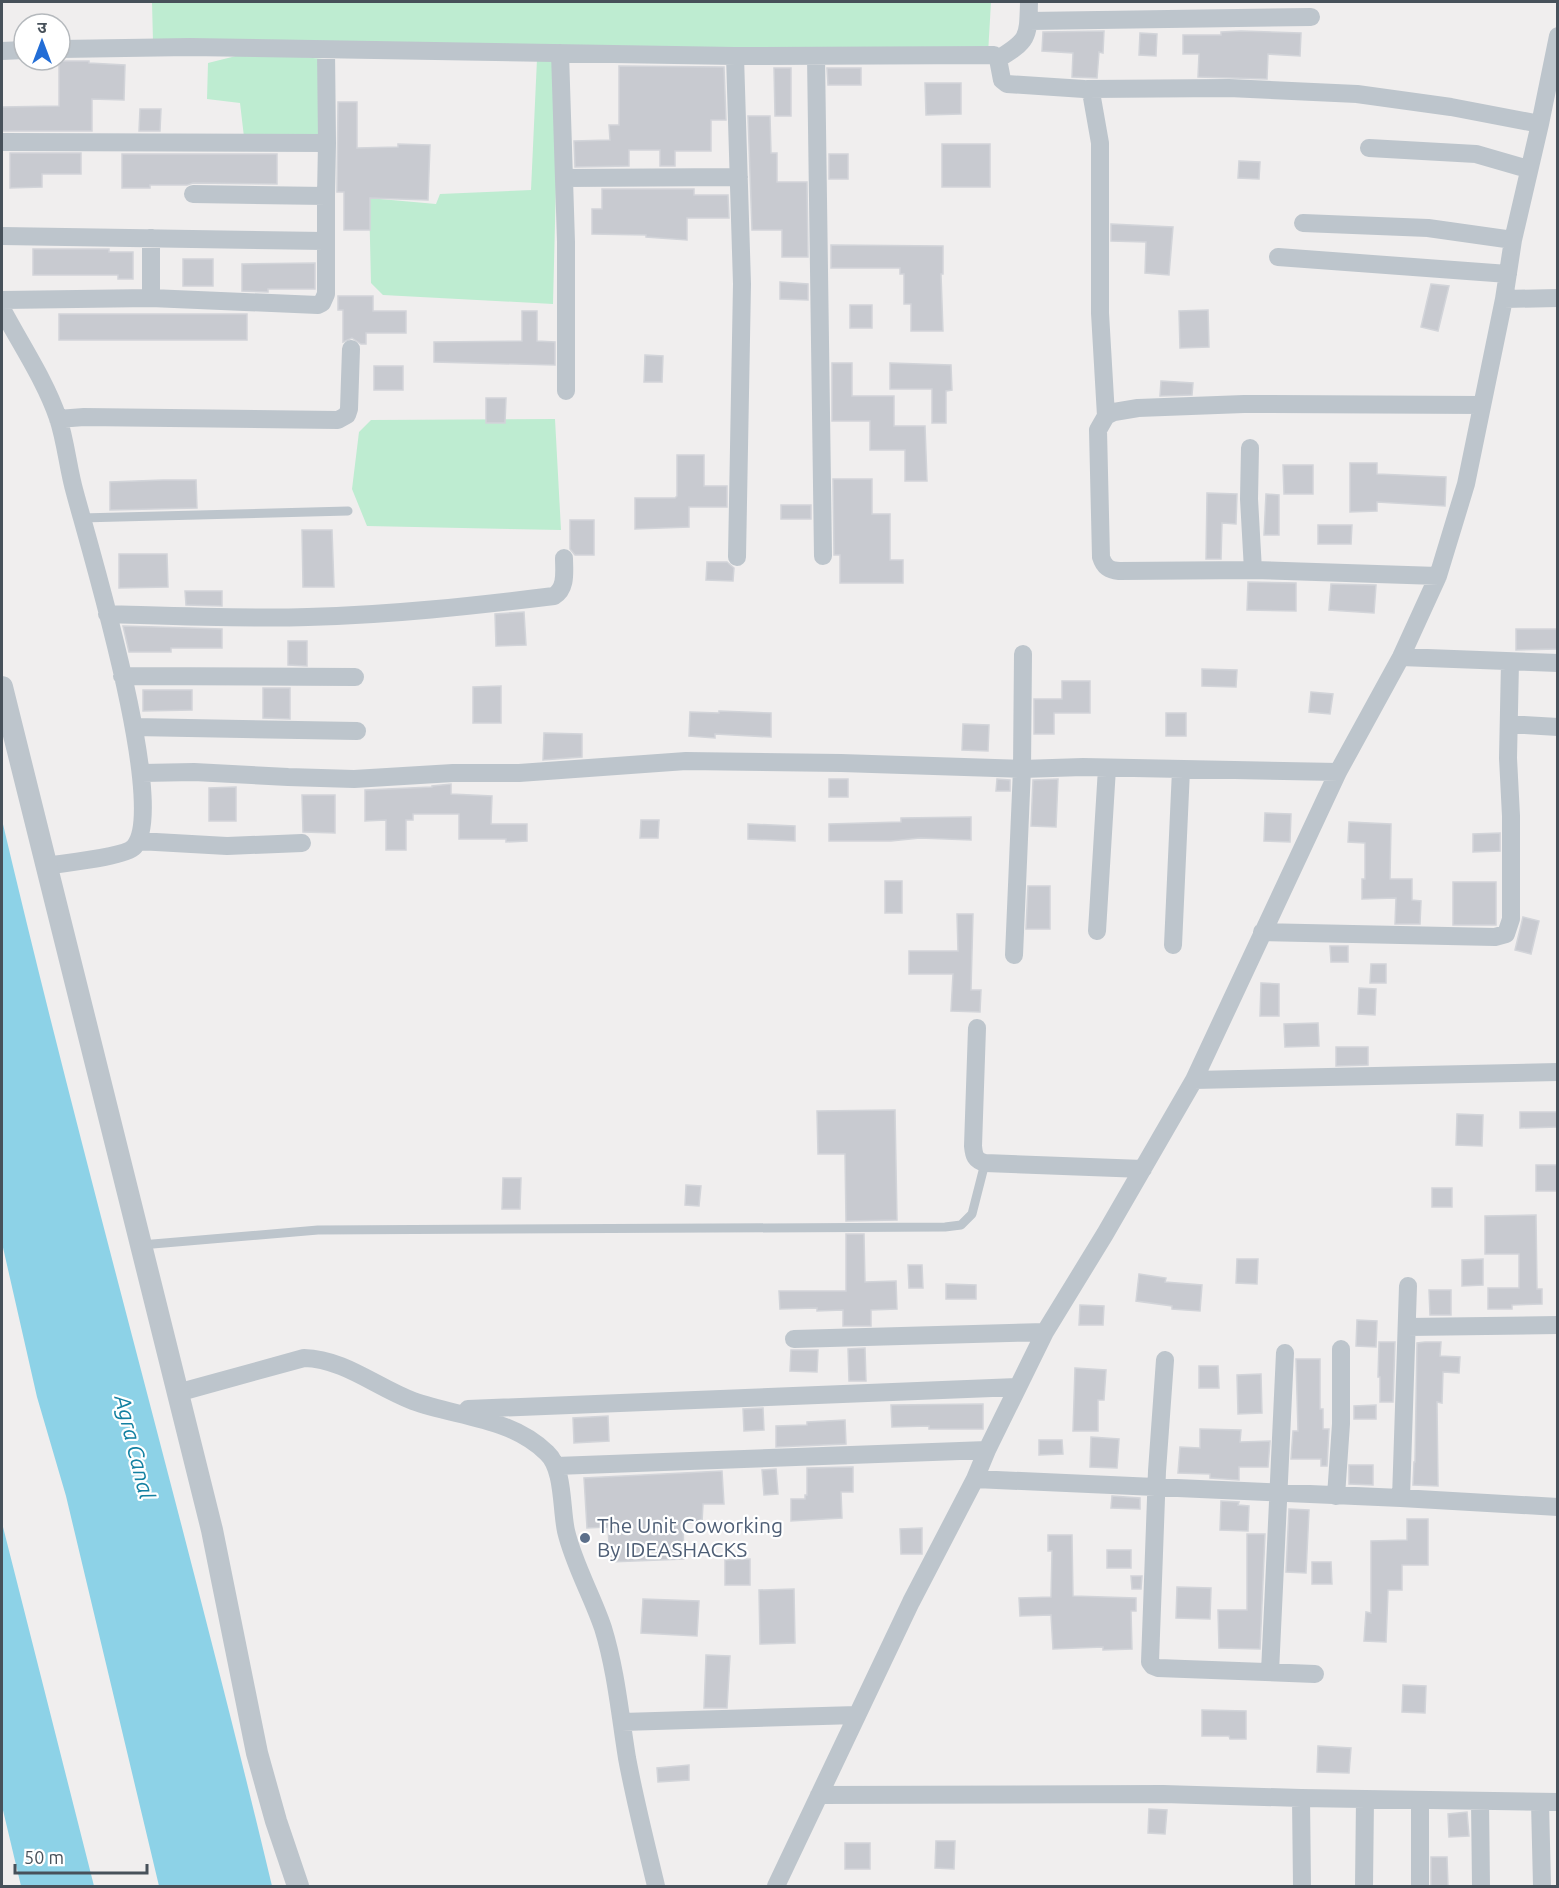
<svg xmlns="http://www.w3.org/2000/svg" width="1559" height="1888" viewBox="0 0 1559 1888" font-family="Ubuntu,'Noto Sans Devanagari',sans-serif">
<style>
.green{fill:#beecd1}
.water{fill:#8dd2e7}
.building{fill:#c8cad0;stroke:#d2d4d9;stroke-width:1.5}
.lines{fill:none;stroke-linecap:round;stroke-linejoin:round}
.service{stroke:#bdc5cc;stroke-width:9}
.minor{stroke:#bdc5cc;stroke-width:18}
.tertiary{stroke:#bdc5cc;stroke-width:22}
.service-dot{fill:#5c6f8a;stroke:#fff;stroke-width:2}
.labels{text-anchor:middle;stroke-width:4.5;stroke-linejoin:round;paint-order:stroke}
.service-label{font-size:21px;fill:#4e5e75;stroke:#fff;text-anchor:start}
.water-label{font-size:22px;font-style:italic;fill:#1380a1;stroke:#fff}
</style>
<rect width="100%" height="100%" fill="#f0eeee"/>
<path class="green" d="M152,2H991L988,54L153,42Z
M252,52L323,59L324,143L244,137L240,103L207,99L208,63Z
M537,59L559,63L553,304L383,295L371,283L369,198L436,204L440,194L531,190Z
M555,419L561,530L367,526L352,489L359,432L371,420Z"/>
<path class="water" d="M2,820C86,1177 187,1530 272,1886H159L66,1496L37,1397L2,1243Z
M2,1523L94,1886H21L2,1806Z"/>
<path class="building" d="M1104,31L1103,53L1099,52L1097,78L1072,77L1073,53L1042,51L1043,32Z
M1241,31L1301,33L1300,56L1268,54L1267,79L1198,77L1199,54H1183V35H1221V32Z
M1140,33L1157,34L1156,56L1139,55Z
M59,61H89V63L125,65L124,100L92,99V131H2V107L59,106Z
M619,66L724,67L726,120H711V151H675V166H660V150H629V166L575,167L574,141L610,140L609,125H619Z
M774,68H791V116H775Z
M827,68H861V85H828Z
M925,83H961V114L926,115Z
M338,102H357V148L398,147V144L430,145L428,200L370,198V230H344V192H337Z
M140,109H161L160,131H139Z
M748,116H770L771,153H777V182H807L808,257H782V230H752Z
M942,144H990V187H942Z
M10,153H81V174H42V187L10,188Z
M122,154H277V184L193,183L187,185H150V188H122Z
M829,154H848V179H829Z
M1239,161L1260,162L1259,179L1238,178Z
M602,189H694V195H728L729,218H687V240L646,237V235L592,234V209H602Z
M1111,224L1173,227L1169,275L1145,273L1146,242L1111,241Z
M831,245L943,246V274H941L943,331H911V304H904V274H900V268H831Z
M33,249H109V252H133V279H118V275H33Z
M183,259H213V286H183Z
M315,263V289H268V292L242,291V264Z
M780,282L808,284V300L780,299Z
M1431,284L1449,286L1438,331L1421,327Z
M338,296H373V311H406V333H366V344H361L352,338L343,342V310H338Z
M850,305H872V328H850Z
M1208,310L1209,347L1180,348L1179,311Z
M522,311H537V341L555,342V365L434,362V342L522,341Z
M59,314H247V340H59Z
M645,355L663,356L662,382H644Z
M832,363H852V396H894V426H925L927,481H905V450H870V421H832Z
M890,363L951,365L952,390L946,391V423H932V389H890Z
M374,366H403V390H374Z
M1161,381L1193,383L1192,395L1160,396Z
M486,398H506L505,423H486Z
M677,455H704V486H727V507H689V527L635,529V498H675L677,496Z
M1350,463H1377V474L1446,477L1445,506L1377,502V511L1350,512Z
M1283,465H1313V494H1284Z
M833,479H872V514H890V560H903V583H840V555H834Z
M163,480H196L197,508L110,510V482Z
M1207,493L1237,494L1236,524L1222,523L1221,559H1206Z
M1266,494L1279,495V535H1264Z
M781,505H811V519H781Z
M570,520H594V555H575L570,549Z
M1318,525H1352L1351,544H1318Z
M302,530H332L334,587H303Z
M119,554H167L168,587L119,588Z
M707,562H727L734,568L733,581L706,580Z
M1248,582L1296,583V611L1247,610Z
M1331,584L1376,585L1374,613L1329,610Z
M185,591H222V606L186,605Z
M524,612L526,645L496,646L495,614Z
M123,626L222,629V648H171V652H129Z
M1516,629H1557V649L1516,650Z
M288,641H307V666L288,665Z
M1202,669L1237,670L1236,687L1202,686Z
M1062,681H1090V713H1054V734H1034V699H1062Z
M501,686V723H473V687Z
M263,688H290V719L263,718Z
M143,690H192V710L143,711Z
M1311,692L1333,694L1330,714L1309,712Z
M719,711L771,713V737L715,734V738L689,736L690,712L719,713Z
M1166,713H1186V736H1166Z
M963,724L989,725L988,751L962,750Z
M544,733L582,734V757L543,760Z
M829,779H848V797H829Z
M997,779L1010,780V791H996Z
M1058,779L1056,827L1031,826L1033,780Z
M451,784V794L492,796L491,824H527V841L506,842V839H459V814H413V820H406V850H386V820L365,821V790L432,787V786Z
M236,787V821H209V788Z
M302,795H335V833L303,832Z
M1265,813L1291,814L1290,842L1264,841Z
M971,817V840L920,838L891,841H829V824L901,822V818Z
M641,820H659L658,838H640Z
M1349,822L1391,824L1390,879H1412V900L1421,901L1420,924H1395L1396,898L1362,899V879H1365V843L1348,842Z
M748,824L795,826V841L748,839Z
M1500,833V851L1473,852V834Z
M885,881H902V913H885Z
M1453,882H1496V925H1453Z
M1028,886H1050V929H1026Z
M957,914H973L971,990H981L980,1012L951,1011L953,974H909V951H958Z
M1523,917L1539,921L1531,954L1515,950Z
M1330,946H1348V962H1331Z
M1371,964H1386V983H1370Z
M1261,983L1279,984V1016H1260Z
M1359,988L1376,989L1375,1015L1358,1014Z
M1318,1023L1319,1046L1285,1047L1284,1024Z
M1336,1047H1368V1065L1336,1066Z
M895,1110L897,1220L846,1221L845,1154H818L817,1111Z
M1520,1112H1557V1127L1520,1128Z
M1457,1114L1483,1115L1482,1146L1456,1145Z
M1536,1165H1557V1191H1536Z
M503,1178H521L520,1209H502Z
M686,1185L701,1186L699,1206L685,1205Z
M1432,1188H1452V1207H1432Z
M1536,1215L1537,1289H1542V1304L1512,1305V1309H1488V1288H1519V1254H1485V1216Z
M846,1234H864L865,1282L896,1281L897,1309L871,1310V1326H843V1310L817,1311V1308L780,1309L779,1291H846Z
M1237,1259H1258L1257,1284L1236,1283Z
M1483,1259V1285L1462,1286V1260Z
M908,1265H922L923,1288H909Z
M1139,1274L1166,1278L1165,1282L1202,1285L1200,1311L1172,1309V1306L1136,1301Z
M946,1284L976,1285V1299H946Z
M1429,1290H1451V1315H1430Z
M1080,1305L1104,1306L1103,1325H1079Z
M1357,1320L1377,1321L1376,1347L1356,1346Z
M1379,1342H1395L1393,1402H1380V1377H1378Z
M1425,1342H1441L1440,1356L1460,1357L1459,1373L1443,1372L1442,1403L1437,1402L1438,1486L1413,1485L1414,1462H1415L1417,1343Z
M865,1348L866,1381H849L848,1349Z
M791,1350H818L817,1372L790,1371Z
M1296,1359H1320V1409H1323V1429H1329L1327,1466H1321V1459H1291L1293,1431H1298Z
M1199,1366H1218L1219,1388H1199Z
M1075,1368L1106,1370L1104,1400H1098V1431H1073Z
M1261,1374L1262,1413L1238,1414L1237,1375Z
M983,1404V1429H929V1426L892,1427L891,1405Z
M1376,1405V1419H1354V1406Z
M763,1408L764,1430L744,1431L743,1409Z
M608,1416L609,1441L574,1443L573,1418Z
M845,1420L846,1444L776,1447V1426L807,1425V1422Z
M1200,1429L1241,1430L1240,1442L1270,1441L1268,1467H1239V1480L1210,1478V1474L1178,1473L1180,1447L1200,1448Z
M1091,1437L1119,1439L1117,1468L1090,1467Z
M1039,1440H1062L1063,1454L1039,1455Z
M1349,1465H1373V1485L1349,1484Z
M853,1467V1492H841L842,1518L791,1521V1499H805V1495H807V1468Z
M776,1469L778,1494L764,1495L762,1470Z
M722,1471L724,1504H703L702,1522L683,1523L684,1559L610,1562L608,1527L587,1528L584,1478Z
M1112,1496L1140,1498V1509L1111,1508Z
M1221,1501L1239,1502L1238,1505L1249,1506L1248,1531L1220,1530Z
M1289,1509L1309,1510L1306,1573L1286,1572Z
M1407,1519H1428V1565H1402V1590H1388L1386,1642L1364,1641L1366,1612L1371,1613V1541L1407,1540Z
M922,1528V1554H901L900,1529Z
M1247,1534H1265L1260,1649L1219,1648L1218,1610H1247Z
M1048,1535H1072L1073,1596L1136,1598V1611H1131L1132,1649L1103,1650V1647L1053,1649L1051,1615L1020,1616L1019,1598L1051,1597L1052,1551H1048Z
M1107,1550H1131V1568H1107Z
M750,1559V1585H725V1560Z
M1312,1562H1331L1332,1584H1312Z
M1131,1576H1142L1141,1589H1132Z
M1177,1587L1211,1588L1210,1619L1176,1618Z
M794,1589L795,1643L760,1644L759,1590Z
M643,1599L699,1601L697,1636L641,1633Z
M706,1655L730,1656L727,1708H704Z
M1403,1685L1426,1686L1425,1713L1402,1712Z
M1202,1710L1246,1711V1739H1230L1229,1736H1202Z
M1318,1746L1351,1748L1349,1773L1317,1772Z
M689,1765V1780L658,1782L657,1768Z
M1149,1809L1167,1810L1165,1834L1148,1833Z
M1467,1812L1469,1836L1449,1837L1448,1814Z
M936,1841H955L954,1869L935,1868Z
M845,1843H870V1869H845Z
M1431,1857H1447L1448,1887H1431Z"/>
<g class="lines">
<path class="service" d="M81,518L348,511
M141,1245L318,1230L945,1227L961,1225L972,1214L985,1163"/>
<path class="minor" d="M1029,21L1311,17
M60,49L190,47L735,56L994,55L998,59L1002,80L1007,84L1084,89L1091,92L1100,143V313L1106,416
M2,51L24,50
M560,53L566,242V391
M735,56L742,284L737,557
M816,56L823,556
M998,59C1029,40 1028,38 1029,2
M1087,89L1229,88L1357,94L1451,107L1540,124
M2,142L327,143
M1369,148L1476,154L1528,169
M565,178L739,177
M193,194L326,196L327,143L326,50
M1303,223L1428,228L1513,240
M2,236L324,241
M151,238V298
M1278,257L1508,274
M1504,299L1558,298
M2,300L151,298L318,305L322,303L326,294V196
M2,309C21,345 45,380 58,418C66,442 68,469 75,493C90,549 169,809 134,847C125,857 63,863 46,866
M58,419L84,417L338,420L347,415L349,409L351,349
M1250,448L1249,499L1253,570
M1438,576L1253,570L1119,571C1109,570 1104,567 1101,557L1098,430L1106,416L1114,412L1138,408L1244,404L1482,405
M107,614C174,616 241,619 308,617C390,615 472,606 554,596C567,588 564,571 564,558
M1401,657L1558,663
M122,676L355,677
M1509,724L1558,727
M134,727L357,731
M142,773L194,772L288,777L354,779L453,773H519L686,761L841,763L1022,769L1083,767L1338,772
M138,841L227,846L302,843
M1097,931L1107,768
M1262,932L1495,937L1506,934L1511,919V816L1508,758L1510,662
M1173,945L1181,770
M1014,955L1022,769L1023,654
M977,1028L973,1146C974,1156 975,1160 985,1163L1143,1169
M1194,1080L1558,1072
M1407,1327L1558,1325
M794,1339L1045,1332
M1165,1360L1157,1471L1150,1662L1153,1666L1158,1668L1315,1674
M177,1393L304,1358C344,1359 376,1387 413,1401C457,1417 510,1417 547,1453C564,1469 561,1508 566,1531C574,1565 592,1595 603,1628C616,1670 620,1715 627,1758C635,1801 646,1844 656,1886
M468,1409L1017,1387
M556,1466L987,1450
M975,1479L1401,1498L1558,1507
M1336,1496L1341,1424V1349
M1401,1498L1408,1286
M1270,1672L1285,1353
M622,1722L857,1715
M819,1795L1163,1794L1301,1798L1558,1802
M1301,1798L1302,1886
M1420,1801V1886
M1480,1802L1481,1886
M1540,1802L1542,1886
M776,1886L911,1602L975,1479L987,1450L1045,1332L1105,1234L1194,1080L1338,772L1401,657L1438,576L1466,484L1504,299L1513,240L1540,124L1558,36
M1364,1886L1365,1799"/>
<path class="tertiary" d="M2,687L212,1530L257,1753L276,1821L298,1886"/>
</g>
<circle class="service-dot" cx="585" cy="1538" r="6"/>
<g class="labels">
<g class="service-label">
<text x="597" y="1533">The Unit Coworking<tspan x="597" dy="24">By IDEASHACKS</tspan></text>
</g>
<g class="water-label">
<text transform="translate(135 1447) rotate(76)" y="8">Agra Canal</text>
</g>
</g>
<rect width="1559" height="1888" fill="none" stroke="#47515a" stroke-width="6"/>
<g transform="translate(42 42)"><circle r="28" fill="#ffffff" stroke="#b5b9bd" stroke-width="1.5"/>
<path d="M0-4.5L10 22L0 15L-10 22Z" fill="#226dd6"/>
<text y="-9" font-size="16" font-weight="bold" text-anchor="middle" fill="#47515a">उ</text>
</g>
<path d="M15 1864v9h132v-9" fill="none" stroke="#47515a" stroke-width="3"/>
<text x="24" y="1864" font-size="18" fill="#47515a" stroke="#ffffff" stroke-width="4.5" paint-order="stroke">50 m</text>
</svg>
